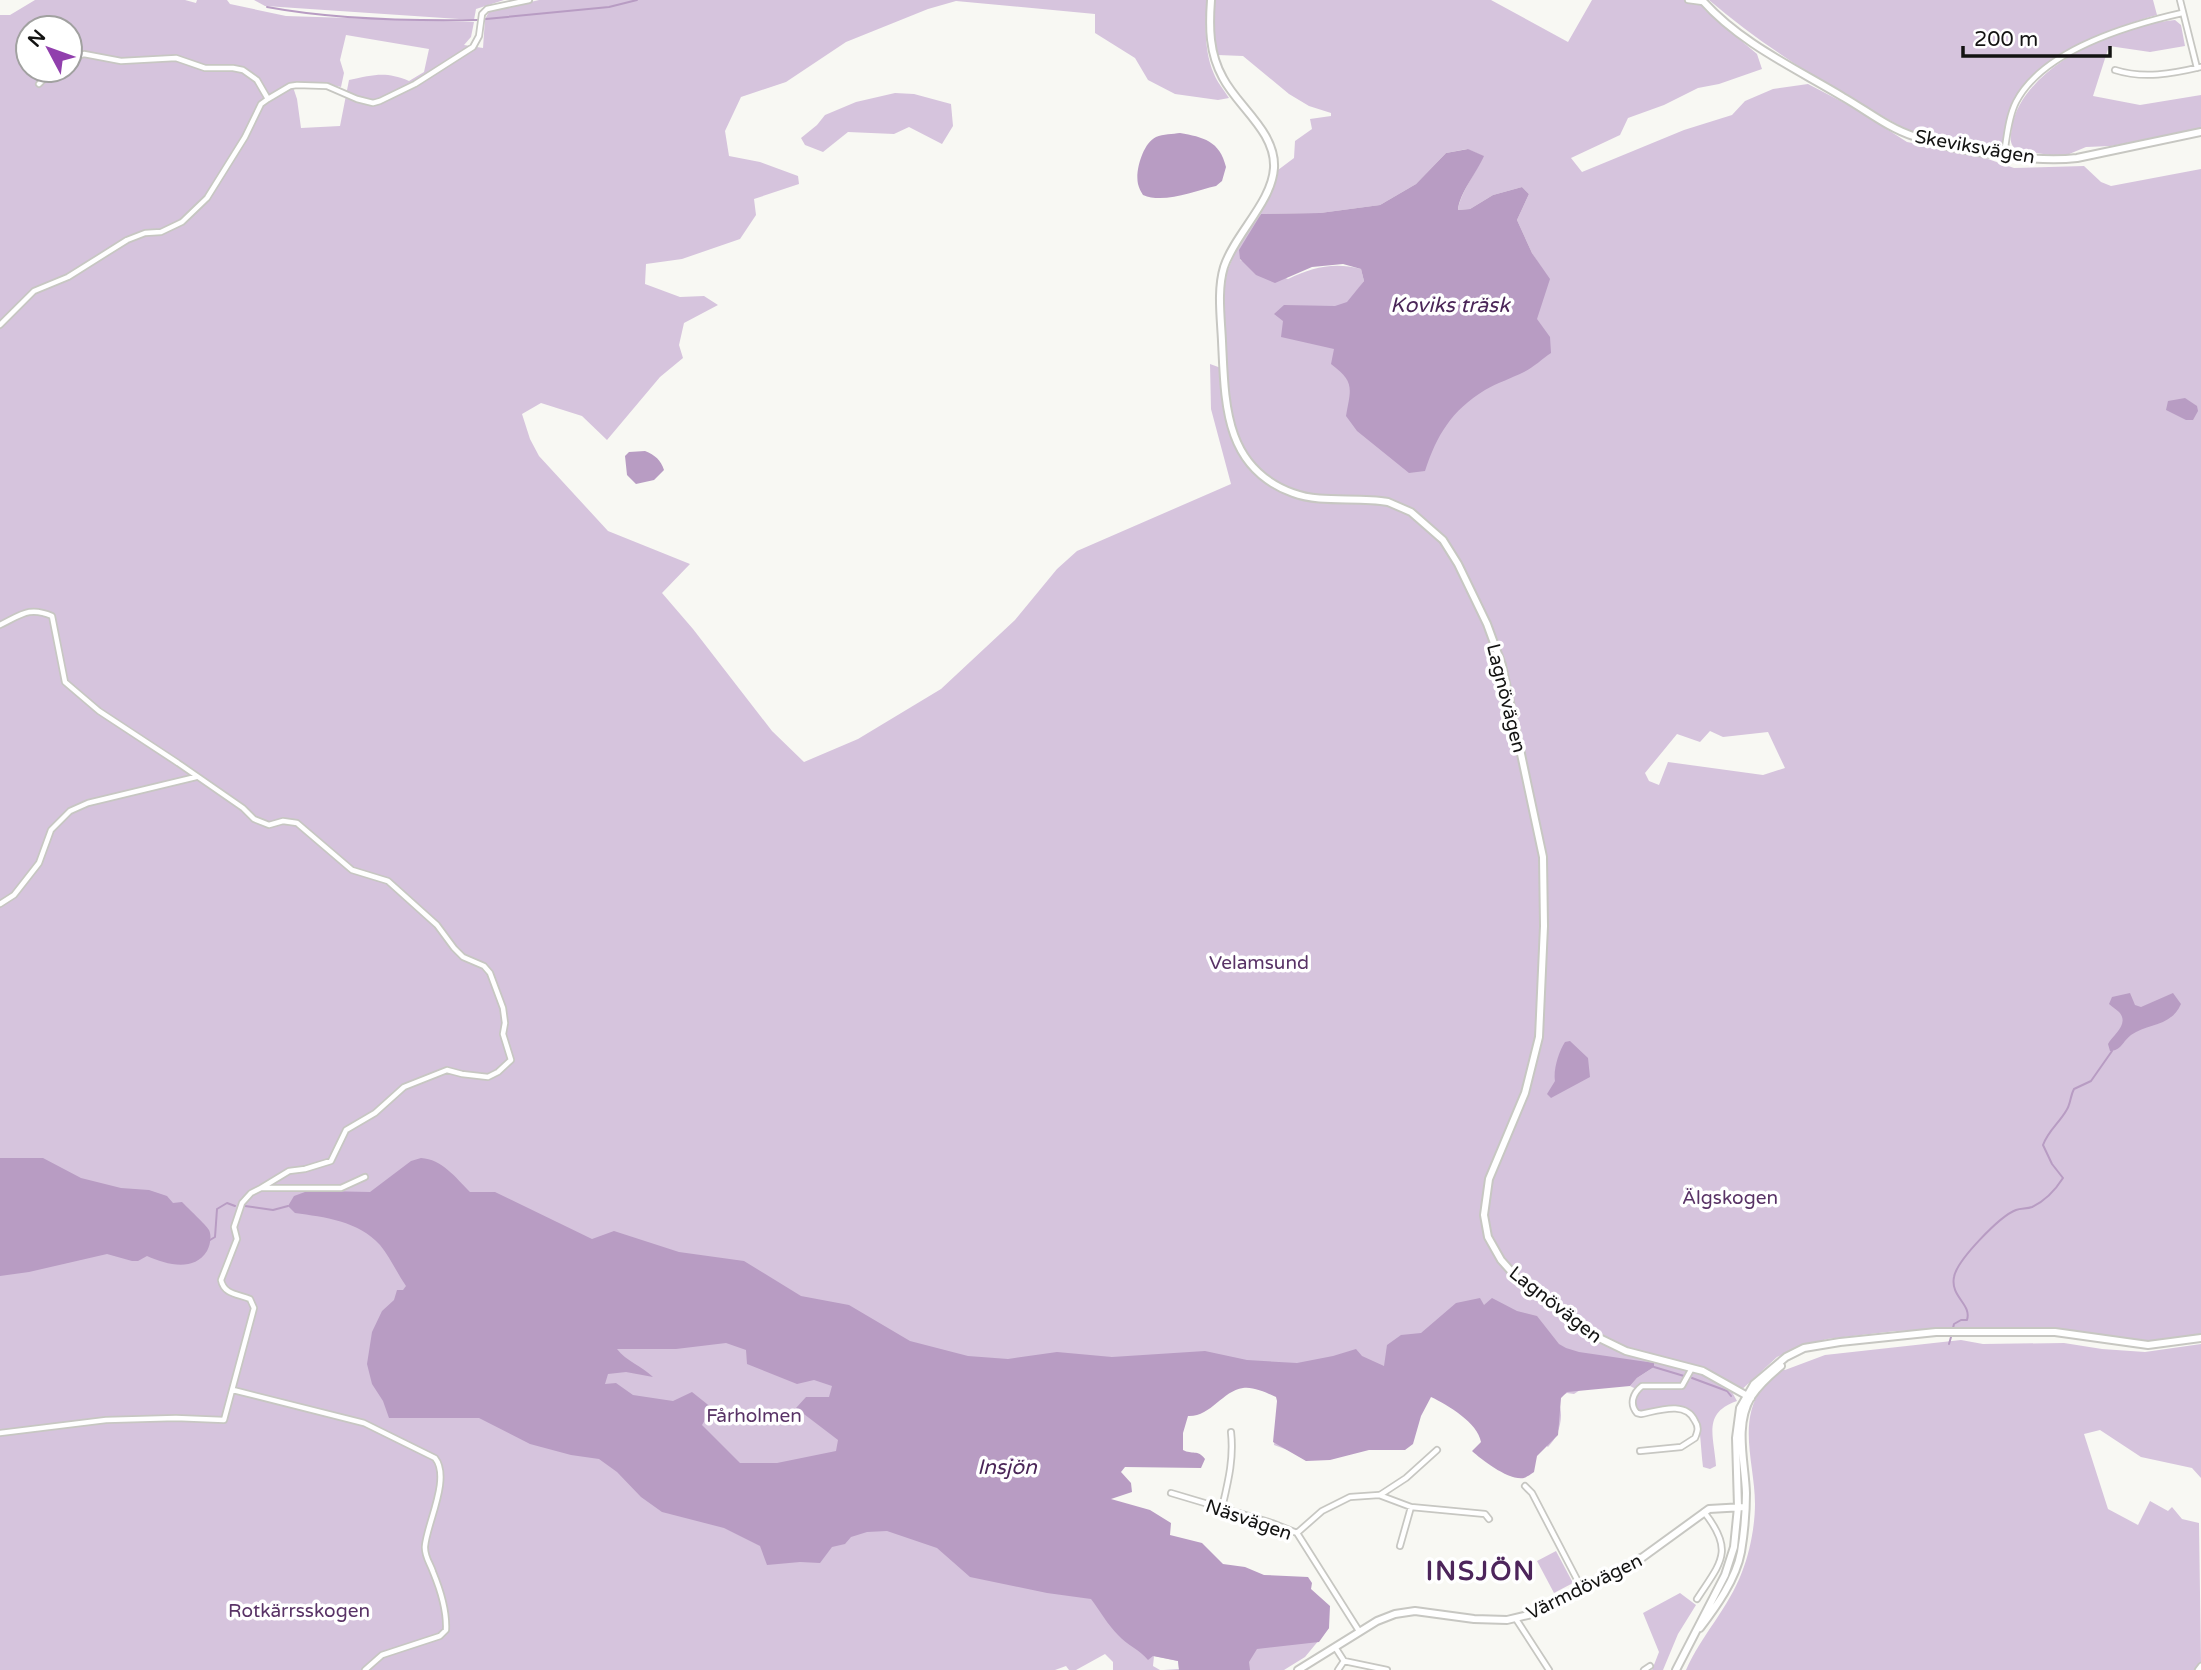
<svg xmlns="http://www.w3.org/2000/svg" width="2201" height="1670" viewBox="0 0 2201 1670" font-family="'Varela Round',sans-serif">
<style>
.green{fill:#d6c4dd;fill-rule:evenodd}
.water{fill:#b89cc3;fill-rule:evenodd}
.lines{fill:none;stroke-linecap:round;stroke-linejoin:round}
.stream{stroke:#b89cc3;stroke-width:2}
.street-casing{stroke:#c7c7c2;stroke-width:8}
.secondary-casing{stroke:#c7c7c2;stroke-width:10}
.street{stroke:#fff;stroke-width:4.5}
.secondary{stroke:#fff;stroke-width:6}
.labels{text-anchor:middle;stroke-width:7;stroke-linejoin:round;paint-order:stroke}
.street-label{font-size:19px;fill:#131312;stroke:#fff}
.park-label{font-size:19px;fill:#593366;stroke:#fff}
.water-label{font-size:21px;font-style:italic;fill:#4b2658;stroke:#fff}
.district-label{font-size:26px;font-weight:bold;letter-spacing:2px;fill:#4d255b;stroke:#fff}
</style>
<rect width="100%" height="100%" fill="#f8f8f3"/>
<path class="green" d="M35,0H185L196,3L197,0H227L230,4L286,16L474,22L471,37L464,45L483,48L485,19L489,12L539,0H1207C1205,24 1204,51 1214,74C1217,82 1224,90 1229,98L1218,100L1175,94L1148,80L1135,58L1095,33V14L956,1L928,9L846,42L786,82L741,97L725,131L729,156L760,162L798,176L799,184L754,199L756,215L740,239L682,259L646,264L645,284L680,297L704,296L718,305L684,323L679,345L683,358L660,377L607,440L582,416L541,403L522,414L530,439L539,456L608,531L690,564L662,593L693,629L772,731L804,762L858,739L941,689L1015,620L1057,569L1077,551L1231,484L1211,409L1210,364L1221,368L1219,340L1225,338L1224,292L1227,272L1240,240L1272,190L1278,170L1294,158L1295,141L1312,129L1310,119L1331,116V113L1309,106L1289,94L1243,56L1218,55L1213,32L1214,0H1491L1568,42L1592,0H1697L1706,11L1757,54L1762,69L1719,84L1698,88L1664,105L1628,118L1620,135L1571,158L1582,172L1684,130L1732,115L1745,101L1773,89L1808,84L1854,108L1907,142L1982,157L2014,168L2084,166L2101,182L2111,186L2201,169V1334L2148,1342L2074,1331L1931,1330L1896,1331L1827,1339L1804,1346L1777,1357L1737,1394L1732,1392L1737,1401C1702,1413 1714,1436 1716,1466L1710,1469L1703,1467C1697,1412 1706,1400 1642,1412L1635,1407V1397C1653,1375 1677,1403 1691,1378L1687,1376L1677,1386L1647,1383L1636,1389L1630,1386L1637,1378L1654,1367L1580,1390L1574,1394L1567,1393L1561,1396L1558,1401C1565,1416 1559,1436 1548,1447L1536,1438L1432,1385L1304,1456L1274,1445L1278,1414L1289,1387L1239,1378L1109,1457L1098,1507L1151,1545L1329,1628L1305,1657L1284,1670H1164L1179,1669L1178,1661L1154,1656L1153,1666L1160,1670H1113V1662L1105,1654L1076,1670H1069L1066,1666L1055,1670H0V15H10ZM28,28H70V70H28ZM346,35L429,49L424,72L409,81C385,71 374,75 349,80L340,126L301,128L297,99L292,84H328L341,87L344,73L340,60ZM1467,149L1483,156C1476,173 1460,193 1458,210L1470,209L1493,195L1522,187L1529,194L1517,220L1532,253L1541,267L1353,296L1364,281L1361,269C1334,262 1313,267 1288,279L1240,260L1261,214L1320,213L1380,205L1416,184L1446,153ZM1710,731L1723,737L1768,732L1785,768L1763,775L1668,762L1659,785L1649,781L1645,773L1677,734L1700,742Z
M254,0H504L476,9L474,20L265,6Z
M1709,0H2153L2157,15C2110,28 2040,55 2015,100C2006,116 2009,138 1997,151L1935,139L1913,133C1841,94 1771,53 1709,0Z
M2175,20L2181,25L2185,46L2150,52L2109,46L2093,96L2140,105L2201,95V129L2111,146L2086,147L2062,157L2017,150C2008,144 2011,136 2012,126C2024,65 2119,25 2175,20Z
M895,93L914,94L951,104L953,126L942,144L909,127L894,134L848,132L823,152L805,145L801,138L817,125L825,115L856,102Z
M1961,1340L1983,1344L2064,1343L2102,1349L2145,1352L2201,1344V1478L2192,1468L2141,1457L2100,1430L2084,1434L2108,1509L2138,1525L2150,1501L2168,1511L2172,1507L2182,1519L2199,1523L2201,1663L2196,1670H1686C1701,1636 1729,1607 1742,1572C1750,1552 1755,1525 1755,1504C1755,1465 1737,1422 1762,1388C1767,1381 1775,1375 1781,1369L1785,1370L1825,1355Z
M1556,1551L1573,1583L1554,1593L1537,1561Z
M1680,1593L1696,1605L1678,1634L1663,1670H1652L1659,1652L1643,1613Z"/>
<path class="water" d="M1180,133C1203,137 1220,141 1226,167L1222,181L1216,186C1194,191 1164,204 1143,195C1141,192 1139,188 1138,184C1135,171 1143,143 1156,137C1163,134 1173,134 1180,133Z
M1468,149L1484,156C1477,172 1459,194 1458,210L1470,209L1493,195L1522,187L1529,194L1517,220L1532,253L1550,279L1537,319L1550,337L1551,353C1542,359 1534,367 1524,372C1512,378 1497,383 1485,390C1451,411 1437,435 1425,471L1409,473L1357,431L1346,416C1351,388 1355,382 1331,364L1334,349L1281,337L1283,321L1274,314L1284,305L1335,306L1347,302L1364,281L1361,269L1343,264L1312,267L1275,283L1256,275L1240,259L1239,250L1261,214L1320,213L1380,205L1416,184L1446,153Z
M2185,398L2197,406L2198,411L2193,420H2186L2166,410L2168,401Z
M645,451C655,455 661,460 664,470L654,480L636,484L627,475L625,456L629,452Z
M2130,993L2135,1005L2141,1007L2173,993L2181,1004C2171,1027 2148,1023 2131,1035C2123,1041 2121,1051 2110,1051L2108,1044C2113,1035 2130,1024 2119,1012C2116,1009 2112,1007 2109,1004L2112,997Z
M1570,1041L1588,1058L1590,1077L1551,1098L1547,1094L1555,1081C1553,1070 1559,1051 1565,1042Z
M0,1158H43L81,1178L121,1188L149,1190L167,1196L173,1203L182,1202C188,1208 206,1225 209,1230C212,1236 210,1246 207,1251C194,1272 167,1265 147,1256L138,1261H132L107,1254L29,1272L0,1276Z
M421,1158C442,1159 456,1178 470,1192H495L592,1239L614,1231L679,1252L744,1261L801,1296L849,1305L910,1341L968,1356L1008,1359L1057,1352L1112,1357L1205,1351L1247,1360L1297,1363L1333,1356L1356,1349L1362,1356L1384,1366L1387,1345L1401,1335L1421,1333L1456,1303L1480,1298L1484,1305L1492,1298L1517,1311L1537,1316L1559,1344L1566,1348L1579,1352L1654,1363V1367L1637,1378L1630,1386L1567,1392L1561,1398L1558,1435L1537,1456L1534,1472C1533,1473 1525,1478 1524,1478C1509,1481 1482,1460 1472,1451L1481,1442C1478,1423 1448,1405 1431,1397L1421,1416L1413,1444L1405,1450H1369L1330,1460L1306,1461L1273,1442L1277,1401L1276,1397C1268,1393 1252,1386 1243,1388C1222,1391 1211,1417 1188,1416L1183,1433V1450C1192,1455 1198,1449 1205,1459L1201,1468L1125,1467L1121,1472L1131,1483L1132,1492L1111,1499L1150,1510L1171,1523L1170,1535L1202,1543L1223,1564L1245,1567L1264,1575L1308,1577L1312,1583L1311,1589L1330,1606L1329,1628L1319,1642L1257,1649L1249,1662L1250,1670H1179L1178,1661L1153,1656L1148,1660C1140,1650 1127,1645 1118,1635C1108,1625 1100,1611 1091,1599L1047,1593L970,1577L937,1548L887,1531L867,1532L851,1537L845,1544L832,1547L820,1563L800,1562L767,1565L760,1546L724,1528L662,1512L641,1497L617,1472L599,1459L571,1455L530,1444L479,1418H389L383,1401L372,1384L367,1364L372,1332L382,1311L394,1300L397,1290H403L406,1286C397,1273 390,1257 380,1245C359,1221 324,1217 295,1213L288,1206L294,1196L305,1192L322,1191L370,1192L411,1161ZM726,1343L746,1350L747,1364L797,1384L814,1380L832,1386L829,1397H806L796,1408L838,1440L836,1451L777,1463H740L702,1425L712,1408L692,1392L673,1401L633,1395L616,1383L605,1384L608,1374L626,1372L653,1377C642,1366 626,1361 617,1349H676Z"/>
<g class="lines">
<path class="stream" d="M267,7C331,19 413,21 478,20
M486,19L609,7L637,0
M245,1206L273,1210L288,1206
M210,1240L215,1237L217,1209L227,1203L235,1206
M1953,1328L1954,1324L1961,1320H1967C1972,1304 1950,1297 1954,1277C1957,1260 2000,1216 2016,1210C2021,1208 2027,1209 2032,1207C2045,1201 2056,1189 2063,1178L2052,1164L2043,1145C2048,1131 2059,1123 2066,1111C2071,1104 2070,1096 2074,1089L2091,1081L2112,1051
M1949,1344L1951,1337
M1654,1367L1684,1376
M1692,1378L1727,1391L1731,1396"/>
<g class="street-casing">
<path id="street" d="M1688,0L1703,2
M2180,0L2197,68
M70,59L84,54L121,61L176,58L205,68H233L243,70L257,80L268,99
M2115,70C2143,79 2172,74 2201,67
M39,84L53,70
M2004,154C2007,137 2008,118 2016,102C2043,50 2129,25 2182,13
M0,325L34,291L68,277L127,240L145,233L161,232L182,222L207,198L245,137L261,104L268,99L290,86L297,85L327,86L357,99L373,103L380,101L415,84L473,47L479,36L482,14L487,9L529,0
M0,625C21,615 29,606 52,616L65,682L99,711L178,763L243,808L254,819L269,825L283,821L297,823L352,870L388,881L437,925L454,948L463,957L484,966L490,973L503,1008L505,1023L503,1034L511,1060L498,1072L488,1077L462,1074L447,1070L404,1087L375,1113L346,1130L331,1161L305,1169L289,1171L261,1188
M0,904L14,895L39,863L51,830L70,811L88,803L196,777
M233,1390L364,1423L435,1458C451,1478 427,1523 425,1546C424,1556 430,1563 433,1572C440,1589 447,1611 446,1630L440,1636L382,1655L365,1670
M0,1433L106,1420L176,1418L224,1420L254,1308L250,1299C239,1294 224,1295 221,1280L237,1239L234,1227L242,1203L251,1193L261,1188H341L365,1177
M1640,1451L1681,1447L1695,1438C1698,1431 1699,1427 1695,1421C1686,1400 1657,1411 1641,1414L1637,1413C1629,1404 1633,1393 1642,1386H1682L1692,1368
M1525,1486L1532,1493L1582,1589
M1171,1493L1272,1523L1297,1533L1359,1631
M1380,1495L1406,1478L1437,1450
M1222,1508C1228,1482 1234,1459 1231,1432
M1297,1533L1322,1511L1350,1497L1379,1495L1411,1507L1485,1514L1489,1519
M1400,1546L1411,1507
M1697,1599C1721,1562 1735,1551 1704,1512
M1516,1619L1549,1670
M1335,1647L1344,1661L1387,1670
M1338,1670L1344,1661
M1644,1670L1650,1666
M2198,1670L2201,1666"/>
</g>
<g class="secondary-casing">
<path id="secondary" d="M1211,0C1209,27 1209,53 1223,78C1238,107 1276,132 1274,168C1272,202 1235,234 1224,267C1217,290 1221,318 1222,341C1225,403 1224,468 1293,493C1322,504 1357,496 1388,502L1411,512L1443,540L1458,564L1487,624L1502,665L1543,857L1544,926L1539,1037L1525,1093L1489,1179L1484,1215L1488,1237L1501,1260L1518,1279L1591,1334L1626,1351L1703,1371L1751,1398
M1702,0C1740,43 1795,68 1843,97C1866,110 1888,128 1913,136C1954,151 2034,163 2077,158L2201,132
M1700,1628C1716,1607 1736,1579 1741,1552C1744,1534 1746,1512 1746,1493C1745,1462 1734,1426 1751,1397C1759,1385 1770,1375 1781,1366
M1298,1670L1377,1621L1395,1614L1415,1611L1474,1619L1507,1620L1528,1615L1643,1557L1709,1509L1744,1507
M1676,1670L1725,1575L1734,1547L1738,1507L1736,1438L1740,1408L1754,1384L1786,1357L1804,1348L1840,1342L1936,1332H2055L2148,1345L2201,1338"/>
</g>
<use href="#street" class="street"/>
<use href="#secondary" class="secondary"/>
</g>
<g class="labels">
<g class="street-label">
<text transform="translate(1975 146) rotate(10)" y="7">Skeviksvägen</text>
<text transform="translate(1507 698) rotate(76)" y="7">Lagnövägen</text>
<text transform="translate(1556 1304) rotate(38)" y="7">Lagnövägen</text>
<text transform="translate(1249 1519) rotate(19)" y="7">Näsvägen</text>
<text transform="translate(1584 1586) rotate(-26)" y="7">Värmdövägen</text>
</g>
<g class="park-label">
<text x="1259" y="969">Velamsund</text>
<text x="1730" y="1204">Älgskogen</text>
<text x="754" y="1422">Fårholmen</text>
<text x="299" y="1617">Rotkärrsskogen</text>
</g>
<g class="water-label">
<text x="1450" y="312">Koviks träsk</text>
<text x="1007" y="1474">Insjön</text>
</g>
<g class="district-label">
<text x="1481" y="1580">INSJÖN</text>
</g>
</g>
<g transform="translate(49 49) rotate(311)"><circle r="33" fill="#ffffff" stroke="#a1a1a0" stroke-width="2"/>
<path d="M0-5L12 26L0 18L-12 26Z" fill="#913fad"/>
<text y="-10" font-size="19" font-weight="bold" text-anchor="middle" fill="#131312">N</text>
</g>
<path d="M1963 46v10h147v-10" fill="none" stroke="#131312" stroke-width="3.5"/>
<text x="1974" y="46" font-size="21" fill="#131312" stroke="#ffffff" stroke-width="5" paint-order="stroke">200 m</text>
</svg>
